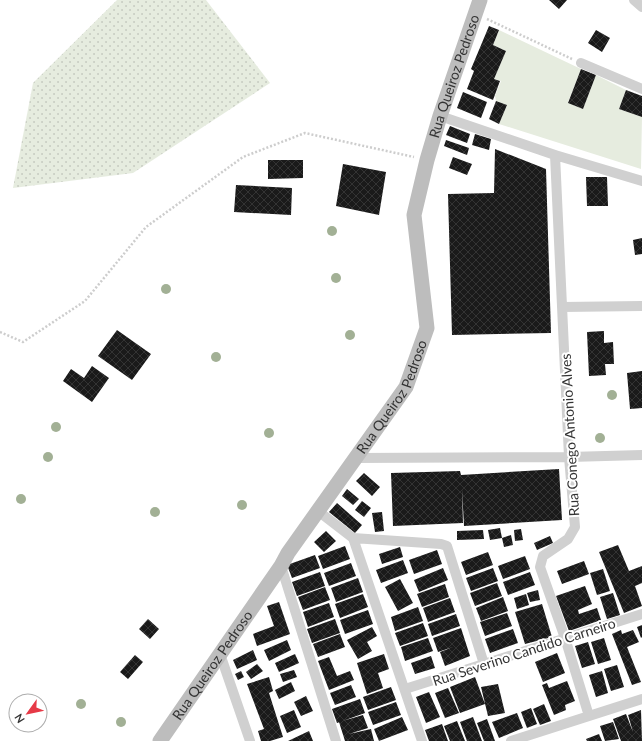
<svg xmlns="http://www.w3.org/2000/svg" width="642" height="741" viewBox="0 0 642 741" font-family="Lato,sans-serif">
<style>
.grass{fill:url(#grass-dots)}
.park{fill:#e6ecdf}
.building{fill:url(#building-cross-hatch)}
.lines{fill:none;stroke-linecap:round;stroke-linejoin:round}
.path{stroke:#cdcdcd;stroke-width:2.5;stroke-dasharray:2 2;stroke-linecap:butt}
.street{stroke:#d0d0d0;stroke-width:10}
.secondary{stroke:#bdbdbd;stroke-width:15}
.tree{fill:#a2b095}
.labels{text-anchor:middle;stroke-width:4;stroke-linejoin:round;paint-order:stroke}
.street-label{font-size:14px;fill:#333;stroke:#fff}
</style>
<defs>
<pattern id="grass-dots" width="8" height="8" patternUnits="userSpaceOnUse"><rect width="8" height="8" fill="#e6ecdf"/><path d="M2 2h.1M6 6h.1" fill="none" stroke="#c6cbc0" stroke-width="1.8" stroke-linecap="round"/></pattern>
<pattern id="building-cross-hatch" width="8" height="8" patternUnits="userSpaceOnUse"><rect width="8" height="8" fill="#1a1a1a"/><path d="M0 0l8 8M0 8l8-8" fill="none" stroke="#333"/></pattern>
</defs>
<rect width="100%" height="100%" fill="#fff"/>
<path class="grass" d="M117,0H206L270,83L133,173L13,188L33,83Z"/>
<path class="park" d="M499,30L581,69L568,102L583,109L596,75L626,90L619,109L642,117L641,169L499,124L507,105L496,101L495,96L501,81L494,79L506,51L493,45Z"/>
<path class="building" d="M549,0H567L559,9Z
M489,26L499,30L493,45L506,51L494,79L500,81L493,100L467,89L474,71L471,69Z
M596,30L610,38L602,52L588,43Z
M581,69L596,75L583,109L568,103Z
M626,90L642,96V117L619,109Z
M463,92L487,102L481,118L457,108Z
M496,101L507,105L499,124L489,119Z
M450,126L470,134L467,143L446,135Z
M475,134L491,139L489,150L472,145Z
M446,140L469,148L467,155L444,146Z
M495,149L546,169L551,333L452,335L448,194L494,193Z
M453,157L472,164L467,175L449,168Z
M268,160H303V178L268,179Z
M343,164L386,172L379,215L336,206Z
M586,177H607L608,206H587Z
M236,185L292,188L291,215L234,212Z
M642,238V254L635,255L633,240Z
M117,330L151,354L132,380L98,356Z
M604,331V343L613,342L614,364H605L606,375L589,376L587,332Z
M92,366L109,378L92,402L63,381L71,369L84,378Z
M642,371V408L630,409L627,373Z
M559,469L562,520L464,526L462,489L463,523L393,526L391,473L460,471L461,475Z
M364,473L380,487L372,496L356,481Z
M347,489L359,499L353,505L342,496Z
M362,501L371,508L364,517L355,510Z
M337,503L362,525L355,533L329,512Z
M382,512L384,531L375,532L372,513Z
M500,528L502,538L511,535L513,545L504,547L502,538L490,540L488,530Z
M521,529L523,540L515,541L514,530Z
M483,530L484,539L457,540V531Z
M326,531L336,541L324,552L314,542Z
M550,536L553,543L537,550L534,543Z
M618,545L629,571L642,566V583L635,586L642,606L624,613L599,552Z
M345,546L350,559L323,569L318,556Z
M400,547L403,557L382,564L379,554Z
M437,550L442,564L414,574L409,560Z
M488,552L493,565L466,575L461,562Z
M315,555L320,568L292,578L287,565Z
M525,556L530,569L503,579L498,566Z
M403,560L408,573L381,583L376,570Z
M584,561L589,574L562,584L557,571Z
M351,563L356,576L329,586L324,573Z
M443,568L448,580L419,592L414,580Z
M493,568L498,581L471,591L466,578Z
M603,569L610,591L597,595L590,573Z
M320,572L325,586L297,596L292,582Z
M530,572L535,585L508,595L503,582Z
M358,578L363,592L336,602L331,588Z
M400,579L413,603L398,611L385,587Z
M497,583L502,596L475,606L470,593Z
M445,584L449,597L422,607L417,594Z
M585,586L592,604L578,610L579,614L597,608L601,620L569,631L556,596Z
M325,587L330,600L303,610L298,597Z
M538,590L540,600L530,602L527,593Z
M613,593L620,615L607,619L600,597Z
M363,594L368,607L340,618L335,604Z
M526,594L529,605L517,609L514,598Z
M503,597L508,611L481,621L476,608Z
M450,598L455,612L428,622L423,608Z
M279,602L290,634L257,646L253,634L274,626L267,606Z
M329,603L334,617L308,627L303,612Z
M542,604L552,637L525,644L515,612Z
M418,607L423,621L395,631L391,617Z
M368,610L373,624L345,634L340,620Z
M507,613L512,626L485,636L480,622Z
M456,614L460,626L432,636L428,624Z
M148,619L159,629L150,639L139,629Z
M335,619L340,633L312,643L307,629Z
M423,623L428,636L400,646L395,633Z
M642,625V637L641,638L637,627Z
M372,627L377,636L367,642L372,651L358,659L347,640Z
M461,628L470,656L445,666L440,652L453,647L438,652L433,638Z
M513,629L518,643L490,653L485,639Z
M621,630L622,634L633,630L639,642L627,647L641,682L632,685L612,634Z
M340,634L345,647L318,657L313,644Z
M428,638L433,651L405,661L401,647Z
M604,638L611,660L598,664L591,642Z
M287,640L291,650L269,661L264,650Z
M588,642L595,664L582,668L575,646Z
M253,650L257,660L237,669L233,660Z
M557,653L565,673L543,682L535,662Z
M295,654L299,663L279,672L275,663Z
M384,654L389,669L378,673L383,688L367,694L357,663Z
M135,655L143,662L128,679L120,672Z
M431,656L435,668L415,674L411,663Z
M329,657L337,676L350,671L354,680L329,690L318,661Z
M257,664L263,671L251,679L246,672Z
M617,665L624,687L611,691L604,669Z
M294,670L297,677L283,682L280,674Z
M241,671L244,677L238,680L235,674Z
M602,671L608,693L596,697L589,675Z
M269,677L273,691L269,693L283,737L270,741H261L258,731L264,729L247,684Z
M475,677L485,704L460,713L450,687Z
M567,681L575,701L565,705L566,710L554,715L542,685L547,683L549,688Z
M291,682L295,691L279,699L275,690Z
M498,684L505,713L488,716L481,687Z
M351,685L356,697L335,705L330,693Z
M391,687L396,700L368,710L363,697Z
M448,688L459,713L445,718L435,693Z
M429,692L440,717L426,723L416,697Z
M306,696L313,711L301,716L294,702Z
M360,699L365,713L337,723L332,709Z
M396,702L401,715L373,725L368,712Z
M544,704L551,721L540,725L533,709Z
M531,708L537,724L527,728L521,712Z
M294,710L301,727L287,733L280,716Z
M641,710L642,741H621L613,719L626,714L633,732L628,715Z
M517,713L523,728L499,738L492,722Z
M363,715L368,728L349,734L371,729L374,741H345L339,722Z
M402,717L408,730L379,741L374,729Z
M473,717L482,741H467L460,722Z
M487,719L495,741H484L477,723Z
M457,721L465,741H450L444,726Z
M613,722L619,739L605,741L600,726Z
M442,724L448,741H429L425,730Z
M309,731L313,741H288Z
M599,734L602,741H587L586,739Z"/>
<g class="lines">
<path class="path" d="M487,19L572,59
M0,332L23,342L85,301L146,227L243,157L305,133L414,157"/>
<path class="street" d="M634,0L642,7
M581,63L642,89
M440,116L555,155L642,181
M555,155L569,457L575,527L568,539L543,556L540,567L565,638L589,716
M563,307L642,306
M356,458L569,457L642,455
M318,511L353,538L422,741
M353,538L441,544L447,546L484,664
M281,566L336,741
M220,654L250,741
M405,689L642,614
M511,741L642,699"/>
<path class="secondary" id="s1" d="M160,741L281,566L288,553L406,387L427,328L414,215L427,160L440,116L480,0"/>
</g>
<g class="tree">
<circle cx="332" cy="231" r="5"/>
<circle cx="336" cy="278" r="5"/>
<circle cx="166" cy="289" r="5"/>
<circle cx="350" cy="335" r="5"/>
<circle cx="216" cy="357" r="5"/>
<circle cx="612" cy="395" r="5"/>
<circle cx="56" cy="427" r="5"/>
<circle cx="269" cy="433" r="5"/>
<circle cx="600" cy="438" r="5"/>
<circle cx="48" cy="457" r="5"/>
<circle cx="21" cy="499" r="5"/>
<circle cx="242" cy="505" r="5"/>
<circle cx="155" cy="512" r="5"/>
<circle cx="81" cy="704" r="5"/>
<circle cx="121" cy="722" r="5"/>
</g>
<g class="labels">
<g class="street-label">
<text dy="5" stroke="none"><textPath href="#s1" startOffset="752">Rua Queiroz Pedroso</textPath></text>
<text dy="5" stroke="none"><textPath href="#s1" startOffset="416">Rua Queiroz Pedroso</textPath></text>
<text transform="translate(570 435) rotate(-93)" y="5">Rua Conego Antonio Alves</text>
<text transform="translate(524 652) rotate(-18)" y="5">Rua Severino Candido Carneiro</text>
<text dy="5" stroke="none"><textPath href="#s1" startOffset="92">Rua Queiroz Pedroso</textPath></text>
</g>
</g>
<g transform="translate(28 713) rotate(237)"><circle r="19" fill="#ffffff" stroke="#adadad"/>
<path d="M0-3L7 15L0 10L-7 15Z" fill="#e63946"/>
<text y="-6" font-size="11" font-weight="bold" text-anchor="middle" fill="#333333">N</text>
</g>
</svg>
